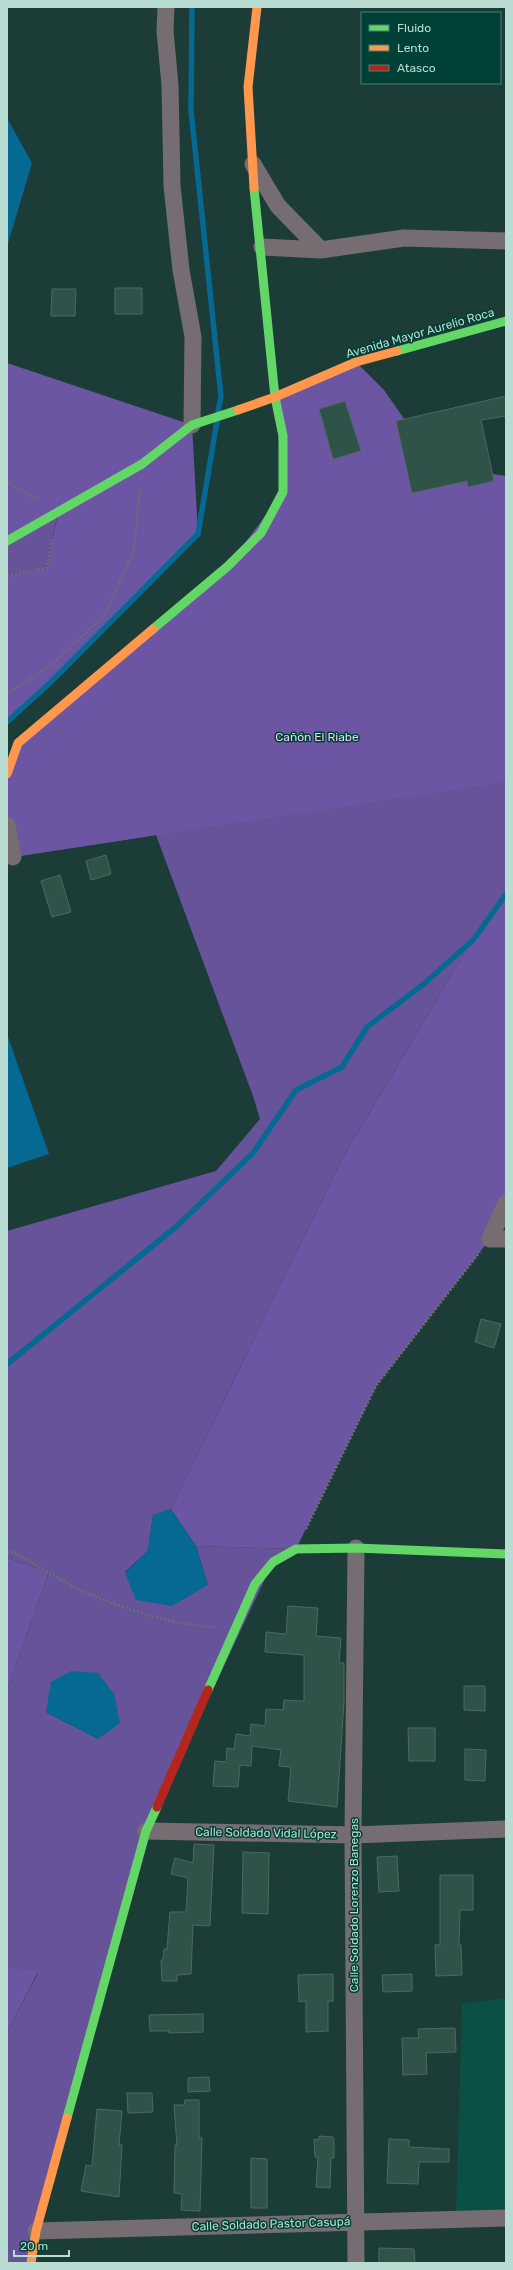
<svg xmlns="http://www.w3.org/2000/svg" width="513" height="2270" viewBox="0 0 513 2270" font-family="Rubik,sans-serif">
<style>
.built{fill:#0a5045}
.green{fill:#66539a;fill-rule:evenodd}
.forest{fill:#6c56a3}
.water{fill:#056993}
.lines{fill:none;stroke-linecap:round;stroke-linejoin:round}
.stream{stroke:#056993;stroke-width:5.5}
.building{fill:#2f5348;stroke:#4f6860}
.path{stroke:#6c6f71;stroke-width:2.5;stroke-dasharray:2 2;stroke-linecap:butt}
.street{stroke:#756d72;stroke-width:17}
.fast{stroke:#63d668;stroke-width:9}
.slow{stroke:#ff974d;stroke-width:9}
.jam{stroke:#b3261e;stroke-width:9}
.labels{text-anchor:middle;stroke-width:3;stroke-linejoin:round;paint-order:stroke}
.street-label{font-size:12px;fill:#b8dcd2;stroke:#004036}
.park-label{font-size:12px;fill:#ded8f0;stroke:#004036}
</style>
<rect width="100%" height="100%" fill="#1c3d37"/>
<path class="built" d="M506,1998V2212L456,2213L462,2004Z"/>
<path class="green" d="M506,494V907L484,920L342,1159L171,1509L153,1515L148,1551L125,1572L208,1585L196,1546L296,1549L273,1562L146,1831L31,2263H7V2032L38,1973L7,1967V1690L49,1572L7,1558V1231L216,1171L260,1119L253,1096L156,835L7,858ZM98,1673V1739L46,1712Z
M58,512L47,568L7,576V541Z"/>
<path class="forest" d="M356,362L384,390L437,466L506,476V782L13,857L7,825V774L18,743L228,566L283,492L275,397Z
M7,363L192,425L198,534L52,681L7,722V576L47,568L58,513L7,541Z
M506,892V1203L490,1239L376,1386L296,1549L196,1546L171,1509L342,1159L484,920Z
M7,1558L49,1572L7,1690Z
M7,1967L38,1972L7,2032Z"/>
<path class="water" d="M7,118L32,163L7,247Z
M7,1034L49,1154L7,1168Z
M171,1509L196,1546L208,1585L172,1606L136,1600L125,1573L148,1551L153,1515Z
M71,1671L98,1673L114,1694L120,1723L98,1739L46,1712L51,1682Z"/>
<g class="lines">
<path class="stream" d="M192,7L191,110L221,397L218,411
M7,722L52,681L198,534L217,421
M7,1364L177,1226L253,1153L296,1090L342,1067L367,1027L425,983L474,939L506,894"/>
</g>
<path class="building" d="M115,288H142V314H115Z
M52,289H76L75,316H51Z
M506,396V416L481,420L494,481L468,487L467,481L412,493L396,421Z
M345,401L361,451L333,459L319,409Z
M106,855L111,874L91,880L86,861Z
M60,875L71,912L52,917L41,881Z
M481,1319L501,1324L494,1348L475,1342Z
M288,1606L318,1608L316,1636L341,1638L339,1663H344V1702L337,1807L288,1801L291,1767L279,1766L281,1750L252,1746L251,1766L240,1765L238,1787L213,1786L215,1761L226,1762L227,1748L234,1749L236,1734L250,1736L251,1724L265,1726L266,1709L283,1710L284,1700L304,1701V1655L265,1652L266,1632L286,1634Z
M464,1686H485V1711L464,1710Z
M408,1728H435V1761H409Z
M465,1749L486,1750L485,1781L465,1780Z
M194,1844L214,1845L210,1926L193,1925L191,1974L177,1975V1981H162L161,1960H163L164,1949H167L170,1912H186L188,1878L171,1874L175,1858L193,1863Z
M243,1852L269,1853L268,1914L242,1913Z
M397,1856L399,1891L379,1892L377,1857Z
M440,1875H473V1910H460L459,1945H461L462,1975L436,1976L435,1945H440Z
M333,1974V2001H328V2031L306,2032V2001L299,2002L298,1975Z
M412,1974V1991L383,1992L382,1975Z
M203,2014V2032L169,2033V2031H150L149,2015Z
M455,2028L456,2052L426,2053L427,2074L403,2075L402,2038H419L418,2029Z
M209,2077L210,2091L188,2092V2078Z
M127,2093H152L153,2112L128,2113Z
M185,2100H199V2138H202L200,2211L181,2210L182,2194L174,2193L175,2145H177L174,2105H184Z
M97,2109L122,2111L119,2145H122L119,2197L81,2191L86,2165L92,2166Z
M319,2136L333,2137L334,2141V2158H331L330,2188L316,2187L318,2157H315L314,2139L319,2140Z
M389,2139L409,2140V2147L449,2149V2162H419L418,2184L387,2183Z
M251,2158L267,2159V2208H251Z
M379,2248L414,2249L415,2263H379Z"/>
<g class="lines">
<path class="path" d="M7,482L38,500
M7,576L47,568L53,537
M7,694L51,665L105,615L134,549L140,488
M306,1529L376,1386L480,1252
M7,1552H13C39,1566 66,1585 94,1596C129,1610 177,1626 215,1627"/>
<path class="street" d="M166,7L165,31L170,85L172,186L181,270L193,337L192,425
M253,164L278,206L321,250
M262,247L321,250L404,238L506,241
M7,825L13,857
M506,1203L490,1239H506
M146,1831L353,1835L506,1829
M36,2231L506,2218
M356,2263L353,1835L356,1548"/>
<path class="fast" d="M397,351L506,321
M7,541L142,464L192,425L238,410
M153,629L228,566L261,533L283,492V436L275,397L254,188
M208,1690L255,1584L273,1562L296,1549L356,1548L506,1554
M67,2118L146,1831L157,1807"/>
<path class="slow" d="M254,188L248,87L257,7
M238,410L275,397L356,362L397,351
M7,774L18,743L153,629
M31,2263L36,2231L67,2118"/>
<path class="jam" d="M157,1807L208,1690"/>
</g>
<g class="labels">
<g class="street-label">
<text transform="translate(420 333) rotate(-16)" y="4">Avenida Mayor Aurelio Roca</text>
<text transform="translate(266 1833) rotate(1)" y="4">Calle Soldado Vidal López</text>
<text transform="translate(354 1905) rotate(-90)" y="4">Calle Soldado Lorenzo Banegas</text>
<text transform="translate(271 2224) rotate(-2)" y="4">Calle Soldado Pastor Casupá</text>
</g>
<g class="park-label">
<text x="317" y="741">Cañón El Riabe</text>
</g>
</g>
<rect width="513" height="2270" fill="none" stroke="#b8dcd2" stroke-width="16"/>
<rect x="361" y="12" width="140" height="72" fill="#004036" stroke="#4a7e74"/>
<rect x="369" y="25" width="20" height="6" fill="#63d668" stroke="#4a7e74"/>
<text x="397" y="32" font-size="12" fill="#b8dcd2">Fluido</text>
<rect x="369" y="45" width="20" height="6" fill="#ff974d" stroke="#4a7e74"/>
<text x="397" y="52" font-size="12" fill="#b8dcd2">Lento</text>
<rect x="369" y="65" width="20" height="6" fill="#b3261e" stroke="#4a7e74"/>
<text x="397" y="72" font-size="12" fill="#b8dcd2">Atasco</text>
<path d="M14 2250v6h55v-6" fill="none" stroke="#b8dcd2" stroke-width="2"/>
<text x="20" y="2250" font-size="12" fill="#b8dcd2" stroke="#004036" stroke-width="3" paint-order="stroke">20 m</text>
</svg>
